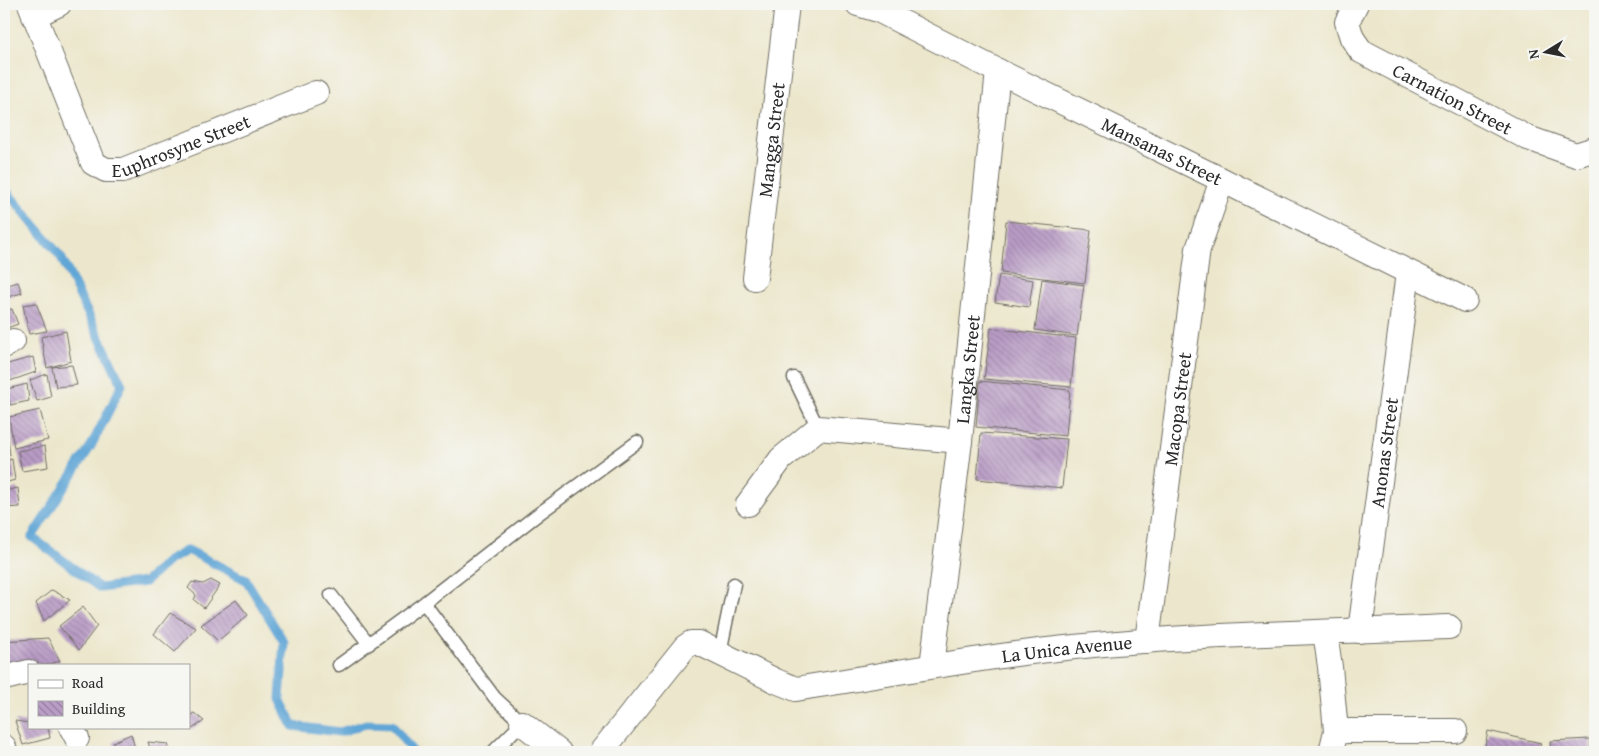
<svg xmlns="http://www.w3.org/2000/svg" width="1599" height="756" viewBox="0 0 1599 756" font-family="'Gentium Book Plus',serif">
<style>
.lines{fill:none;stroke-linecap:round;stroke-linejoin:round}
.stream{stroke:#60a6d6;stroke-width:9}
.building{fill:url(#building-back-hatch)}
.service-casing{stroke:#6f6d63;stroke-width:15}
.minor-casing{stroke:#6f6d63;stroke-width:26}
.service{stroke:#fff;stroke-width:12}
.minor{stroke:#fff;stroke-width:24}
.labels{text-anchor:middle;stroke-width:4.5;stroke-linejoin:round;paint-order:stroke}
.street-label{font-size:19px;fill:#2b2b2b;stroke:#f6f6f2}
</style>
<defs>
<pattern id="building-back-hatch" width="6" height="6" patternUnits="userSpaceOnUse" patternTransform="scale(1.25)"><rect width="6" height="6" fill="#b99cc6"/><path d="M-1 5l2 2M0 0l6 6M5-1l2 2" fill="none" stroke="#977fa1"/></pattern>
</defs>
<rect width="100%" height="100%" fill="#f6f6f2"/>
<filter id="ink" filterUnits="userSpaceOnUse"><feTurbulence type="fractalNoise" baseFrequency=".02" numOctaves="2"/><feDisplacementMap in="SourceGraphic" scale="10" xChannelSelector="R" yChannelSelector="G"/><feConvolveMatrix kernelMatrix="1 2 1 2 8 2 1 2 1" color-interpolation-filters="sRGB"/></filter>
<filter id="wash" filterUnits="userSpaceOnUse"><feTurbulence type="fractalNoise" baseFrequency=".0096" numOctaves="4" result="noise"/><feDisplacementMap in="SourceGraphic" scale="20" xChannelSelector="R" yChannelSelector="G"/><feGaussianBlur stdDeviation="1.12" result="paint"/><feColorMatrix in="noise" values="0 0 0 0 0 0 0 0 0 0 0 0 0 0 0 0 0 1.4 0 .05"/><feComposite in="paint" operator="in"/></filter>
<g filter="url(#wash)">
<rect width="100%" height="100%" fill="#ece7cc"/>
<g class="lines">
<path class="stream" d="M4,188L61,257L122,385L91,446L32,537L100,588L145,582L168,561L188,550L246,580L284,642L280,699L293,726L340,732L366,724L392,725L413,752"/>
</g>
<g id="blocks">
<path class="building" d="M1006,221L1091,230L1085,283L1001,273Z
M999,275L1033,280L1029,307L995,302Z
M1042,279L1084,285L1077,336L1035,330Z
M18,282L22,293L4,298V286Z
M36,303L47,331L29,334L23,305Z
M12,309L18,324L4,329V310Z
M991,328L1076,338L1071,387L984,379Z
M66,331L71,361L47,368L41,337Z
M33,357L36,372L4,383V365Z
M72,365L77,385L56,387L52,367Z
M47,374L51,397L37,401L30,380Z
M980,381L1070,390L1066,436L976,427Z
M27,384L29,401L10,405L7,389Z
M40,410L48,440L14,448L9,417Z
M981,433L1067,439L1062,488L977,479Z
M8,439L10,455L4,456V440Z
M45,446L48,467L22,471L18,451Z
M12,459L15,480L4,483V461Z
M18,488L20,507L4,508V491Z
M211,580L220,585L204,608L194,600L196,595L188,588L192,582L203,584Z
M52,590L70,600L44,621L36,603Z
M236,600L248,615L218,641L201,625Z
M83,607L97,626L79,650L59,626Z
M170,613L196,628L175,652L154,634Z
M48,638L60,661L46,665H29L4,675V641Z
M194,713L204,721L192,729L189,727V716Z
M15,721L29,723V727H48L50,738L23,745Z
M1488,731L1541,743L1539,752H1484Z
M131,734L136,752H117L113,742Z
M1590,739L1591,749H1595V752H1551L1550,741Z
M148,742L168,744L170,752H151Z"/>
</g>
</g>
<g filter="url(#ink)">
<use href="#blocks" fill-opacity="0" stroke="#6f6d63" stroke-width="1"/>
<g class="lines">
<g class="service-casing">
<path id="service" d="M794,378L818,428
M331,595L369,644
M424,603L495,698L522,723L493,752
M720,653L734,584
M339,665L424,603L537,515L637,442"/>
</g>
<g class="minor-casing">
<g id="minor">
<path id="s1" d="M30,4L93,163L106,170H123L316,93"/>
<path id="s2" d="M858,4L878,10L998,71L1222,180L1465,300"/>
<path id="s3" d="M1356,4L1347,22L1352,38L1361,51L1528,138L1576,155L1595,149"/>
<path d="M34,16L59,4"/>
<path id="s4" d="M755,278L787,4"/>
<path d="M4,346L13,341"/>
<path d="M748,504L781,459L818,428L960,441"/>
<path id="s5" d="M1360,631L1408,273"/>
<path d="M1325,632L1330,667L1336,731L1331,752"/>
<path id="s6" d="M1147,641L1198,249L1222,180"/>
<path id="s7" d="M932,666L960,441L998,71"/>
<path d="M4,678L29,672"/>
<path d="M522,723L559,752"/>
<path d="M71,727L77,738"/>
<path d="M1336,731H1455"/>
<path d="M4,747L5,752"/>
<path id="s8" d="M601,752L685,647L691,643H699L776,681L796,689C877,676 958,661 1039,651C1175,634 1313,633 1449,627"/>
</g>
</g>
<use href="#service" class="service"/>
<use href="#minor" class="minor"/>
</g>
</g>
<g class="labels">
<g class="street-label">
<text dy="7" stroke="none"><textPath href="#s3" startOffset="156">Carnation Street</textPath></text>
<text dy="7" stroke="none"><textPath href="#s4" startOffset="139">Mangga Street</textPath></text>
<text dy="7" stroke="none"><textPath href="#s1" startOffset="265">Euphrosyne Street</textPath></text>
<text dy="7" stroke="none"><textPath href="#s2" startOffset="338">Mansanas Street</textPath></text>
<text dy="7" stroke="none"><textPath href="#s7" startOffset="299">Langka Street</textPath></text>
<text dy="7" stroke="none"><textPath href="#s6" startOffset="234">Macopa Street</textPath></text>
<text dy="7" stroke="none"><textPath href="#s5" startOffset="180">Anonas Street</textPath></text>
<text dy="7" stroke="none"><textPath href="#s8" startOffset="531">La Unica Avenue</textPath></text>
</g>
</g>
<rect width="1599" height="756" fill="none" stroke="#f6f6f2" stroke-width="20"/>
<rect x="28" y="664" width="162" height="65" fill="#f6f6f2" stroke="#a5a5a2"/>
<rect x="38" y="680" width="25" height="8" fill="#ffffff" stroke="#a5a5a2"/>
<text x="72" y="688" font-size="15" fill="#2b2b2b">Road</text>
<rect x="38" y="701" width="25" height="15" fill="url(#building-back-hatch)" stroke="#a5a5a2"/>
<text x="72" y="714" font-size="15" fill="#2b2b2b">Building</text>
<g transform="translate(1546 52) rotate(260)" stroke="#f6f6f2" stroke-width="4" paint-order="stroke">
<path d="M0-4L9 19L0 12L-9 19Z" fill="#2b2b2b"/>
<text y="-8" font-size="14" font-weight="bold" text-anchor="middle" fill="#2b2b2b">N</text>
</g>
</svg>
